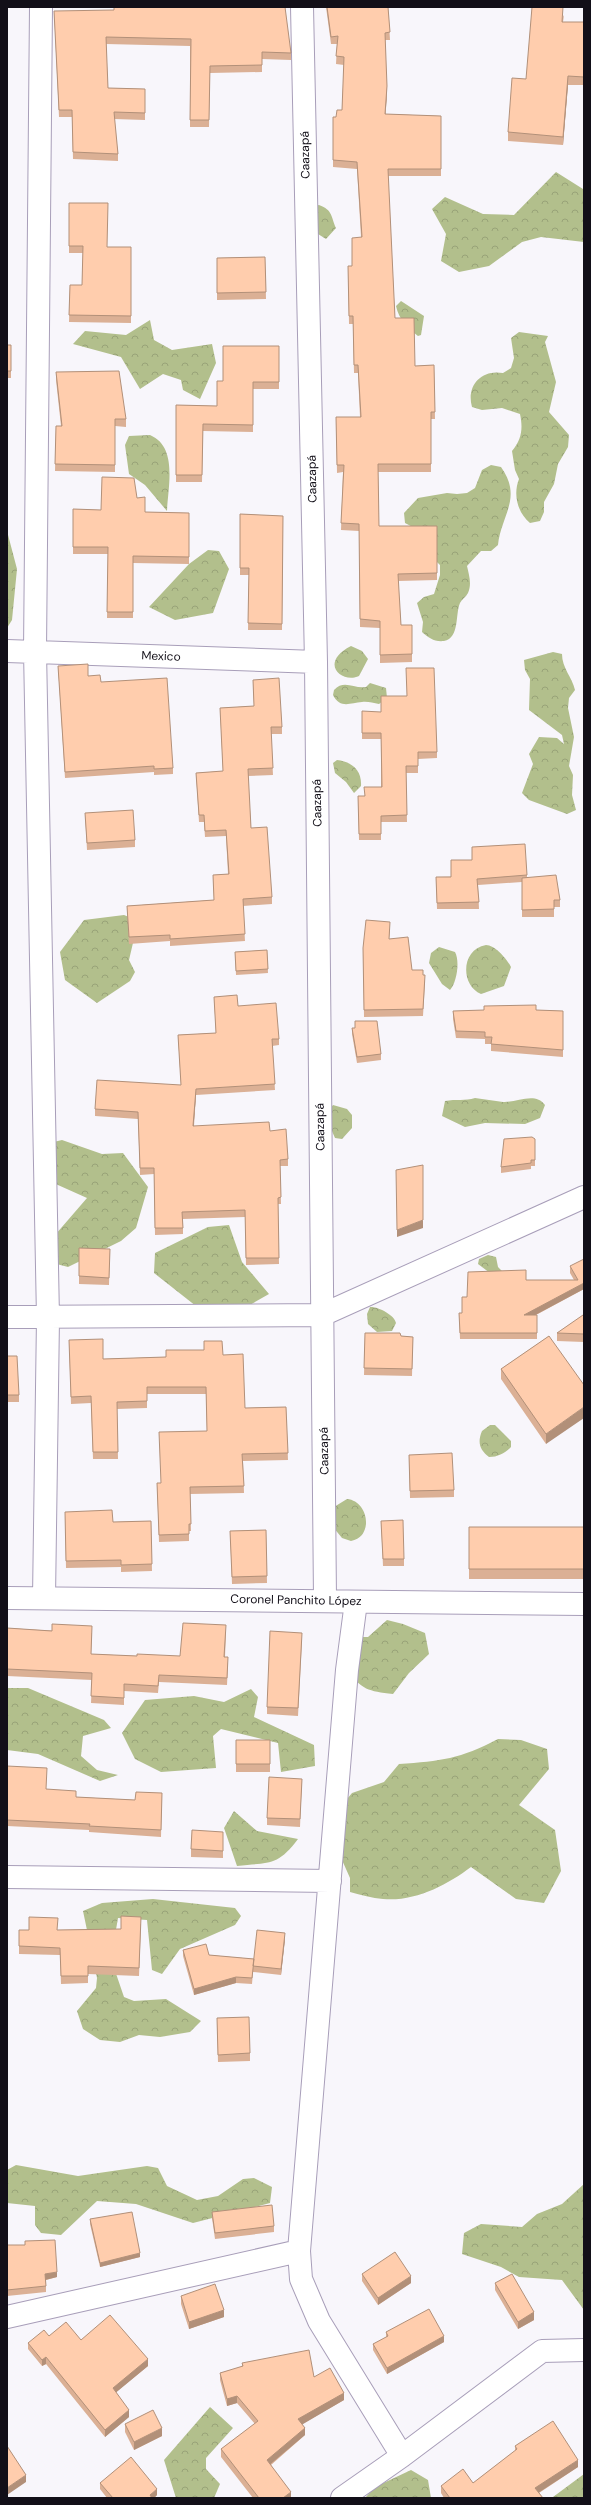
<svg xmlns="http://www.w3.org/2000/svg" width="591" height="2505" viewBox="0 0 591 2505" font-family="'DM Sans',sans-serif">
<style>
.forest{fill:url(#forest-crowns)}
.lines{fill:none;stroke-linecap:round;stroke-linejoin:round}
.minor-casing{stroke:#a89eb9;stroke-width:24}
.minor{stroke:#fff;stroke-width:22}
.wall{fill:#dbb095}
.shaded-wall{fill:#b29079}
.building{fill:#ffcdad;stroke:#b29079}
.labels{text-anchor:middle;stroke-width:3;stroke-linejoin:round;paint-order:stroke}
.street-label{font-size:12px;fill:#120f18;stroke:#fff}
</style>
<defs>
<pattern id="forest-crowns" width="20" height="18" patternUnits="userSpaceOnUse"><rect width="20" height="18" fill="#b2bf8c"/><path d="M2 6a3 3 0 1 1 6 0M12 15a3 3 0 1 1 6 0" fill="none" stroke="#98a378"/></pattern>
</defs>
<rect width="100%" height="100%" fill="#f8f6fb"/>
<path class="forest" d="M556,172L583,189L584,242L541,237L522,242L489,266L459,272L441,261L446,234L432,209L445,197L483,214L514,215Z
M319,205C333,210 331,217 336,228L326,239L318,234L314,206Z
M401,301L424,316L421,335L418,336C408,328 399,320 396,306Z
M150,320L154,340L172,350L212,344L216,363L200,399L183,390L181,380L163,374L140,389L121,357L73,344L85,331L126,335Z
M519,332L548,336L545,342L556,382L549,412L569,435L568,447L558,464L554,484L544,502V512L540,521L530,523C517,512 513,494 519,479L515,470L512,451C522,439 523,428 520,414L502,408L482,410L472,407C466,386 481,369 503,373L511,368L514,358L511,338Z
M150,435C178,447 168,486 167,511L145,485L129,474L125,445L129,436Z
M491,465L501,467C523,498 501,515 498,545L491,551H481L467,566C469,575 472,584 468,593C466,597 462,599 460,603C455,614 460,638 444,641C434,642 429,638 422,632L423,622L417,603L424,597L434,594L440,575V565L433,558L424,533L405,523L404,513L418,498L447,493L457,494L467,493L475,488L482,470Z
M7,531L17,569L12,620L7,628Z
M208,550L219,551L229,569L213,613L175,620L149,607L189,564Z
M351,646L362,651L368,659L359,676C342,684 318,663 351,646Z
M553,652L562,654C562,668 572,677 575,690L569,698L568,708L574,737L569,766L573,775L572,795L576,810L567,814L529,800L522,793L533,764L529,754L539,737L557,738L564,744L562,735L529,710L530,679L525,670L524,660Z
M370,683L386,688L387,698L379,704C373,703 367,701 362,702C350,703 340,709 333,695L334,690C344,679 354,689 366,687Z
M337,760C353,762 362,771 361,786L354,793L346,782L335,773L333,763Z
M124,915L134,919L136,930L129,960L135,972L130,981L97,1003L65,980L60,952L84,920Z
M486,945C495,945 507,959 511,967L504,986L481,994C460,985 461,949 486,945Z
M439,947L455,952C460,961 457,982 450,990L442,984L429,963L431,953Z
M475,1098C484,1099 494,1101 503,1102C516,1103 535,1091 545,1105L540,1118L525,1124L485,1123L465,1127L442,1116L445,1101C456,1099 465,1101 475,1098Z
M333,1105L347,1109L352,1115V1128L342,1139L335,1138L331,1129L329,1110Z
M62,1140L102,1154L123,1153L148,1187L136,1228L121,1241L68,1267L49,1262V1242L87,1198L49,1181L41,1145Z
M229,1225L242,1262L269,1294L241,1310H201L154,1273L155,1253L208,1227Z
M488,1255L496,1257L498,1267L503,1272L490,1273L478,1264L479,1259Z
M370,1307C377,1306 395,1315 396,1323L392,1331L377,1332L368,1324L367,1314Z
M490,1425H495L511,1441V1447C505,1453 498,1457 489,1457C480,1450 477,1443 482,1431Z
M347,1499C369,1501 374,1537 351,1541L342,1538L333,1527L334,1507Z
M387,1620L403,1624L425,1633L429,1654L409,1673L393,1694C368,1691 362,1690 347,1670L361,1637H368Z
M7,1688H28L104,1720L111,1728L83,1736L81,1756L97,1770L118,1775L100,1781L38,1754L7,1750Z
M251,1689L258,1697L254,1717L314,1745L315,1766L281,1772L278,1743L221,1729L213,1736L216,1768L161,1772L135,1759L122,1733L145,1700L194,1696L224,1702Z
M498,1739L521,1740L547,1749L549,1769L519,1805L555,1830L561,1871L544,1903L516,1899L471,1867C447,1885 415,1902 383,1899C372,1898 361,1895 350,1892V1878L338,1851L337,1811L352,1793L384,1782L399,1764C441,1761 460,1759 498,1739Z
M234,1811L257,1831L298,1839C277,1867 269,1862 237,1866L224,1828Z
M153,1899L235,1908L241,1916L235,1925L180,1949L162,1974L152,1970L147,1920L118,1918L111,1959L124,1997L134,2001L166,1999L201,2021L190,2032L160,2037L139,2035L120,2042L100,2040L83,2029L77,2011L96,1988L97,1978L83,1911L102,1903Z
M16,2165L78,2176L147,2166L158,2168L167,2186L197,2200L218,2196L243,2179L254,2178L272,2187L270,2203L193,2223L136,2204L97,2201L61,2235L41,2233L35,2225V2206L7,2203V2170Z
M584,2184V2310L562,2280L519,2277L501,2267L462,2254L464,2233L481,2224L522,2227L537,2214L562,2204Z
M210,2407L233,2428L206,2458V2469L220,2484L214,2498H176L164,2460Z
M411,2470L428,2480L431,2498H365L375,2487Z
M584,2474V2498H553V2497Z"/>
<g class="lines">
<g class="minor-casing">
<path id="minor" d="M41,7L35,651L48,1318L44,1598
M302,7L316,662L325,1599
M7,651L316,662
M7,1317L322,1315L584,1197
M7,1598L584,1604
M356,1602L347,1670L299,2251L301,2279L319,2321L402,2456
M7,1877L330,1881
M7,2317L299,2251
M342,2498L402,2456L542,2351L584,2350"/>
</g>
<use href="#minor" class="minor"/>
</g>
<path class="wall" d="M326,7H388L390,40H385L387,94L385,114L441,116V176H388L395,318L415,366L434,365L435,419H431V472H378L379,526H437V580L398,581L401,625H412V662L380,663V628L360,627L359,531L341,530L343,472L337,473L336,417H360L358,373H354L353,324H349L348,266H352L361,237L357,169L333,167V117H336L342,110L344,65L336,64L337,44H331Z
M54,11L291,53V60L262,59V72L210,73L209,127H190V46L106,44L108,88L145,89V120L114,119L118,154V161L73,159L72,117H59Z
M564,15L563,22H584V85H568L563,145L508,141V132L526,79Z
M69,203L107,247H131V323L69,322L70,285H82L83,253H69Z
M265,257L266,299L217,300V258Z
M7,345H11V378H7Z
M279,346V389H253V432L203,431L202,482H176V405L217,406L223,381Z
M56,372L126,419V427L115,426V472L55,471L56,426H61L56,380Z
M137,498L145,512L189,513V564L133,563V618H107L108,554H73V509L101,510Z
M240,514L283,516L282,630H248L249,575H240Z
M58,666L88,676L101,682L173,768V774L154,775V772L65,778Z
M253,680L282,727V734H271L273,775L248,776L251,828L272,897V904L243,906L245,941L170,946V941L129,944L127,906L214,900L213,875L228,874L226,836L205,837L204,822H199L196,773L223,771L220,708L254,706Z
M362,711L437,752V758L418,759V773H406L407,822H381V840H359L358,796H364L381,787V739H362Z
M85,813L135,840V847L87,850Z
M527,875V878L560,900V907H554V917H522V882L478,885L479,909H437L436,877Z
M390,929L389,939L412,970L423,975L425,982L423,1016L364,1017L363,948Z
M267,950L268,973L236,975L235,952Z
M214,997L238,1006L279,1039V1045L272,1046L275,1090L196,1095L194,1126L270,1131L288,1159V1166H280L281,1204H278L279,1264L246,1265L245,1217L183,1219V1234L155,1235L154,1174L140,1175L138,1119L95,1116V1109L181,1085L178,1035L216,1033Z
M536,1010L563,1011V1057L491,1051V1044H485V1039L456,1038L453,1019V1011Z
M352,1028L381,1054V1060L357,1063L352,1034Z
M535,1139V1166H531V1169L501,1173V1167Z
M110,1249L109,1285L79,1284V1276Z
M570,1266L584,1289L536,1315H537V1339H460L459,1313H462L467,1297L526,1280H574L570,1273Z
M584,1315V1342L557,1341V1333Z
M365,1333L413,1337L412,1376L364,1375Z
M549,1336L546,1444L501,1379V1369Z
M69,1340L103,1359L223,1355L245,1408L286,1407L288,1460L243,1461L244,1493L190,1494L191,1531H189V1541L159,1542L157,1483H161L207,1431L206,1394H147V1408L117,1409L118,1459H93L91,1403L71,1404Z
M7,1356L19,1395V1402H7Z
M409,1455L454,1490V1497L410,1498Z
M65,1512L113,1522L151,1521L152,1571L121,1572V1567L66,1568Z
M381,1521L404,1559V1566H383Z
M469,1527H584V1579H469Z
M266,1530L267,1583L232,1584L230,1531Z
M7,1628L92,1633L91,1654L137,1656H180L226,1632L225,1657L228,1664L227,1685L159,1682L158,1693L124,1691V1705L91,1703L92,1680L7,1676Z
M302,1640L298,1716L267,1714V1707Z
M236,1740H270V1772H236Z
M7,1766L46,1789L76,1797L135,1800L162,1793L161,1837L89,1832V1830L7,1826Z
M302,1779L300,1827L267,1825V1818Z
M223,1832V1858L191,1857V1849Z
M141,1924L139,1976L88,1974V1983L61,1984L60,1955L19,1954V1946L57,1930L121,1929Z
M285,1939L281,1975L253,1972L252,1984L236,1983L194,1995L183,1956V1950L209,1955L254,1959Z
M217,2018L250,2053V2061L218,2062Z
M212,2212L274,2226V2232L215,2239L212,2218Z
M90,2219L140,2257L100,2267L90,2224Z
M7,2245L57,2277L46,2280V2292L7,2296Z
M362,2274L411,2283L378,2305L362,2281Z
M495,2283L534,2320L518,2329L495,2290Z
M181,2296L224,2317L189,2329L181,2304Z
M386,2332L444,2342L387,2374L373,2350V2344L386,2338Z
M49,2336L81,2340L148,2366L116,2392L129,2417L105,2437L46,2364L42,2366L28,2349V2343Z
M242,2363L314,2377L344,2400L302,2424L305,2435L271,2465L291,2498H253L221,2457V2449L255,2424L237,2403L227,2406L220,2380V2373L242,2367Z
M125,2424L162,2436L134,2450L125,2432Z
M515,2446L578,2467L539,2493L543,2498H444L441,2493V2486L473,2483L515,2451Z
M100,2483L157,2495L154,2498H107L100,2489Z"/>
<path class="shaded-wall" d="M568,76V85L563,145V137Z
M387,86V94L385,122V114Z
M196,1089V1095L193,1133V1126Z
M423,1220V1228L397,1237V1230Z
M584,1283V1289L524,1321V1315Z
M584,1407V1418L546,1444V1434Z
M285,1933V1939L281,1975V1969Z
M236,1977V1983L194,1995V1989Z
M140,2253V2257L100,2267V2263Z
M57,2272V2277L45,2280V2274Z
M411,2276V2283L378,2305V2298Z
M224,2310V2317L189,2329V2322Z
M534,2312V2320L518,2329V2322Z
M444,2336V2342L387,2374V2368Z
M46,2357V2364L42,2366V2360Z
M148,2359V2366L113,2395V2388Z
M344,2393V2400L298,2427V2419Z
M237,2396V2403L227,2406V2399Z
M129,2410V2417L105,2437V2430Z
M162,2428V2436L134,2450V2442Z
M305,2428V2435L267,2467V2460Z
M578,2460V2467L535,2495V2488Z
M26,2475V2482L7,2495V2488Z
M157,2489V2495L154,2498H150V2495Z
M291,2492V2498H283Z"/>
<path class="building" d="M114,7H285L291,53L262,52V65L210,66L209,120H190L191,39L106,37L108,88L145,89V113L114,112L118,154L73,152L72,110H59L54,11L114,10Z
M327,7H388L390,32L385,33L387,86L385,114L441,116V169H388L395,318H414L415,366L434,365L435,412H431V464H378L379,526H437V573L398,574L401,625H412V654L380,655V621L360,619L359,524L341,523L344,465H337L336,417H361L358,365H354L353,316H349L348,266H352V238L362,237L357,162L333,160V117H336L337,110H342L344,57L336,56L338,36L331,37Z
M532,7H563L562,22H584V77L568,76L563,137L508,132L512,78L526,79Z
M69,203H108L107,247H131V316L69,315L70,285H82L83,246H69Z
M265,257L266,292L217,293V258Z
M7,345H11V371H7Z
M223,346H279V382H253V425L203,424L202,475H176V405L217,406V381H223Z
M119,371L126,419H115V465L55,464L56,426H62L56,372Z
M102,477L134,478L137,498L145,497V512L189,513V557L133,556V612H107L108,547H73V509L101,510Z
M240,514L283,516L282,624L248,623L249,568H240Z
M88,664V676L100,675L101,682L167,678L173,768L154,769V766L65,772L58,666Z
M406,668H434L437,752H418V766H406L407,815L381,816V834H359L358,796H365L364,787H382L381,733H362V711L381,712V696H407Z
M279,678L282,727H271L273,768L248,769L251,828L267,827L272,897L243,899L245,934L170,939V935L129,937L127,906L214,900L213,875L229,874L226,830L205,831L204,815H199L196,773L223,771L220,708L254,706L253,680Z
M133,810L135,840L87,843L85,813Z
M525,844L527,875L477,879L479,902L437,903L436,877H451V860H472V847Z
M556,875L560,900H554V909L522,910V878Z
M366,920L390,922L389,939L408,937L412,970H423V975H425L423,1009L364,1010L363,948Z
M267,950L268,969L236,971L235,952Z
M237,995L238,1006L276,1003L279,1039H272L275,1084L196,1089L193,1126L269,1122L270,1131L286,1129L288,1159L280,1160L281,1197L278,1198L279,1258H246L245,1210L182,1212L183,1228H155L154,1168H140L138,1112L95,1109L97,1080L181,1085L178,1035L216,1033L214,997Z
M536,1005V1010L563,1011V1050L491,1044L492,1037H485V1032L456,1031L453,1011L484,1010V1006Z
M355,1021H377L381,1054L357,1057L352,1028H355Z
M532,1137L535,1139V1160H531V1163L501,1167L504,1139Z
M423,1165V1220L397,1230L396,1170Z
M79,1248L110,1249L109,1278L79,1276Z
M584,1259V1283L524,1315H537V1333H460L459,1313H462V1297H467L468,1272L526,1270V1280H578L570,1266Z
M583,1315H584V1334L557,1333Z
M365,1333H400L401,1336L413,1337L412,1369L364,1368Z
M549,1336L584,1385V1407L546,1434L501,1369Z
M103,1339V1359L166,1357V1350H204V1341H222L223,1355L243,1354L245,1408L286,1407L288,1453L242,1454L244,1486L190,1487L191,1524H189V1534L159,1535L157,1483H161L159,1432L207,1431L206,1387H147V1401L117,1402L118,1452H93L91,1396L71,1397L69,1340Z
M7,1356H17L19,1395H7Z
M452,1453L454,1490L410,1491L409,1455Z
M112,1510L113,1522L151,1521L152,1564L121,1565V1560L66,1561L65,1512Z
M403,1520L404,1559H383L381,1521Z
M469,1527H584V1569H469Z
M266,1530L267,1576L232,1577L230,1531Z
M183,1623L226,1625L224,1657H228L227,1678L159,1675L158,1686L124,1684V1698L91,1696L92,1673L7,1669V1628L52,1631V1624L92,1626L91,1654L137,1656V1654L180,1656Z
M270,1631L302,1633L298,1708L267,1707Z
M236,1740H270V1764H236Z
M7,1766L47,1768L46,1789L76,1791V1797L135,1800L136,1792L162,1793L161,1830L89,1826L90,1824L7,1820Z
M269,1777L302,1779L300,1819L267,1818Z
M192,1830L223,1832V1851L191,1849Z
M121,1916L141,1917L139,1968L88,1966V1976H61L60,1948L19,1946V1930H29V1917L58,1918L57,1930L121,1929Z
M257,1930L285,1933L281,1969L253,1966Z
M206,1944L209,1955L254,1959L252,1978L236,1977L194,1989L183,1950Z
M249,2017L250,2053L218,2055L217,2018Z
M272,2205L274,2226L215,2233L212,2212Z
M132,2212L140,2253L100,2263L90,2219Z
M55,2240L57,2272L45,2274L46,2286L7,2290V2245H25V2241Z
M395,2252L411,2276L378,2298L362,2274Z
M512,2274L534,2312L518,2322L495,2283Z
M215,2284L224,2310L189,2322L181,2296Z
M429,2309L444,2336L387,2368L373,2344L388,2336L386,2332Z
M110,2315L148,2359L113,2388L129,2410L105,2430L46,2357L42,2360L28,2343L44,2330L49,2336L66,2322L81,2340Z
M309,2350L314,2377L330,2368L344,2393L298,2419L305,2428L267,2460L291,2492L283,2498H259L221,2449L258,2421L237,2396L227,2399L220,2373L243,2366L242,2363Z
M153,2410L162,2428L134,2442L125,2424Z
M553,2421L578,2460L535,2488L543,2498H450L441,2486L463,2469L473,2483L517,2449L515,2446Z
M7,2446L26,2475L7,2488Z
M131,2457L157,2489L150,2495L152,2498H113L100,2483Z"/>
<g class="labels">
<g class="street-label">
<text transform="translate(305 155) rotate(-91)" y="4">Caazapá</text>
<text transform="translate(312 479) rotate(-91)" y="4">Caazapá</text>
<text transform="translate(161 656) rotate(2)" y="4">Mexico</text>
<text transform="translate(317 803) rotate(-91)" y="4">Caazapá</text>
<text transform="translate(320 1127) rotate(-91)" y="4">Caazapá</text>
<text transform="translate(324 1451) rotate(-91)" y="4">Caazapá</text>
<text transform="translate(296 1600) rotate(1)" y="4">Coronel Panchito López</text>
</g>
</g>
<rect width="591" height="2505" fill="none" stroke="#120f18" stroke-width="16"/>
</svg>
